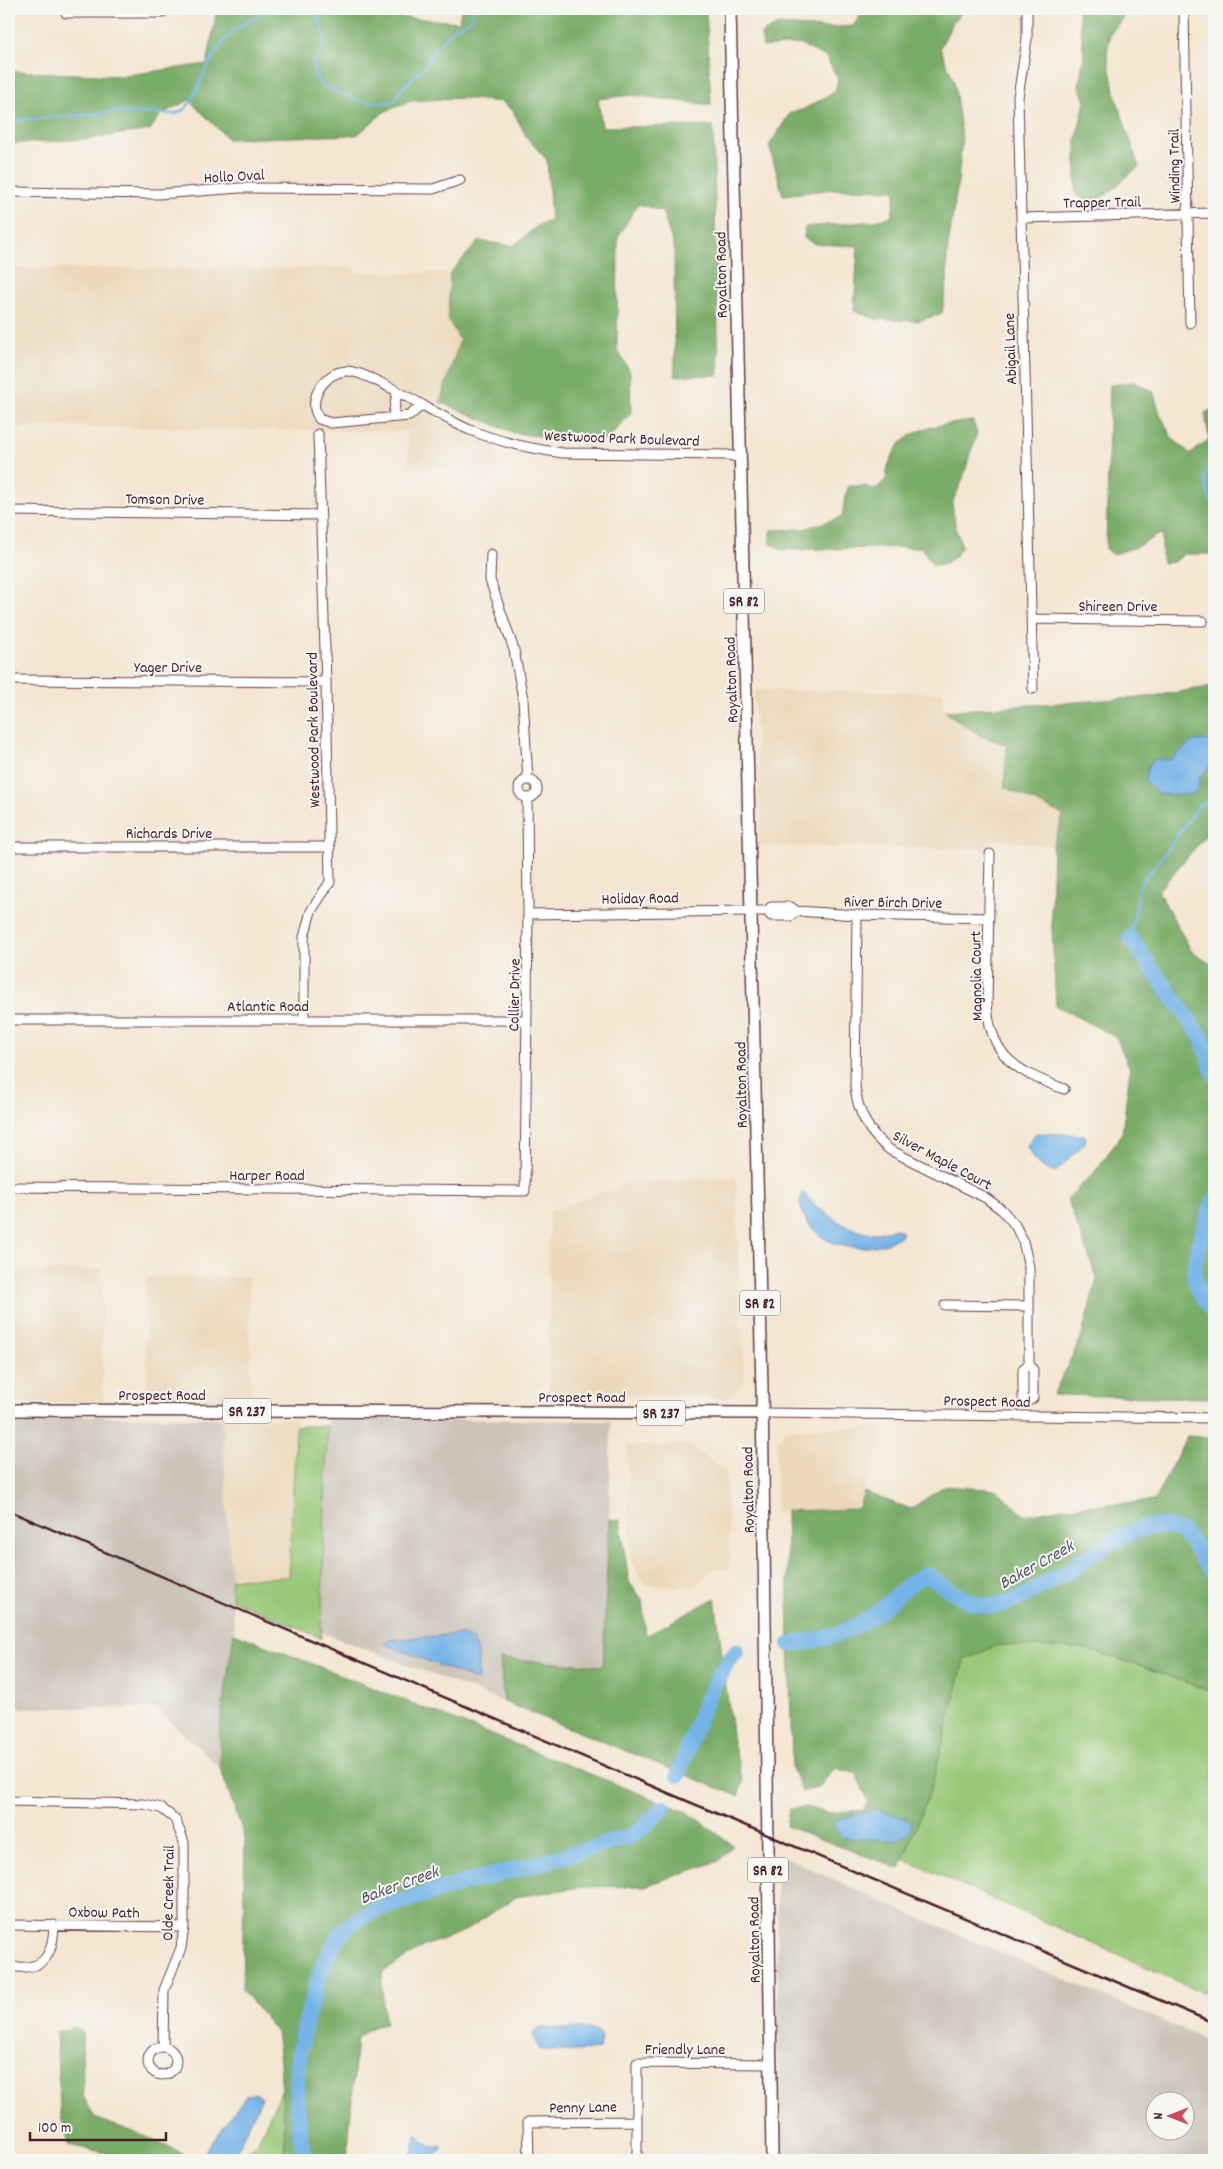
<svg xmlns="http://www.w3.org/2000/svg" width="1223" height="2169" viewBox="0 0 1223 2169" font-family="Dekko,sans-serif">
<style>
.built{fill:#ebd8ba}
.industrial{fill:#cbc3b8;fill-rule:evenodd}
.green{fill:#97c777;stroke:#707351}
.forest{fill:#79ac68;stroke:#62664a}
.water{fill:#73b3e7;stroke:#5e6989}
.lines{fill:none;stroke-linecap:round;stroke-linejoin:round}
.stream{stroke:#73b3e7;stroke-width:2.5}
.river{stroke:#73b3e7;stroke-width:16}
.minor-casing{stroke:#643d44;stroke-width:11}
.major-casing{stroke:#643d44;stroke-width:14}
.minor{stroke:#fff;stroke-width:9}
.major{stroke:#fff;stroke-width:11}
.rail{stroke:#4a1f2b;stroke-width:2.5}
.labels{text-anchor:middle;stroke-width:4;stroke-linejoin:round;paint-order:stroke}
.shield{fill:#f6f6f2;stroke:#7e6067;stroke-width:1}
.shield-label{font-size:15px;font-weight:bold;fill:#4a1f2b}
.street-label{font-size:16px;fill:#4a1f2b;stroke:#f6f6f2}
.water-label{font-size:18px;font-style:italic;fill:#58536d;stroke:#f6f6f2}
</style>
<rect width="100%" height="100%" fill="#f6f6f2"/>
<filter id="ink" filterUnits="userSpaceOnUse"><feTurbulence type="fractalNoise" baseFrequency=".02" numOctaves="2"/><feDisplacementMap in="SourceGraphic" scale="10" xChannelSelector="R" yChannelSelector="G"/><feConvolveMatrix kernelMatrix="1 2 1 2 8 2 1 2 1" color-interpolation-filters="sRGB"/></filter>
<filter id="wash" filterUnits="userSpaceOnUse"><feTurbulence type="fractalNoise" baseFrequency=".0096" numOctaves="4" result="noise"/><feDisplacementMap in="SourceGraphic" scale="20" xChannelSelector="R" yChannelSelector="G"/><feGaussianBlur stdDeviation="1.12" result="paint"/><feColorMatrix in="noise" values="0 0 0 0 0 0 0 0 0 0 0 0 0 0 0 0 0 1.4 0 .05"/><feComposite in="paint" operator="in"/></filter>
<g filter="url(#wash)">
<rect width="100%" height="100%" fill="#f4e6d2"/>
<path class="built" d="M355,267V273H450L448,319L460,340L435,418L496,443L497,468L409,467L407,432L42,426L9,429V268L292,269Z
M754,690L943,693L944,711L981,736L1007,744L1004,787L1063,815L1053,846L989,839V849L760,846Z
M736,1178L740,1313L745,1380L730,1398L548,1393L549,1212L630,1182Z
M102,1270L103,1402L9,1403V1271Z
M152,1277H248L252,1406L147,1404L145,1278Z
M222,1418L296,1419L289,1577L231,1579Z
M802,1428H885L859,1509L776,1512V1444L785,1431Z
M690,1445L726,1472L730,1569H714L694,1587L645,1585L631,1561L627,1446Z"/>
<path class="industrial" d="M18,1415L222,1418L234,1633L220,1725V1768L156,1708H9V1476Z
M327,1418L611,1421L609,1519L603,1666L501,1659L504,1702L321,1632Z
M777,1853L896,1908L1214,2043V2160H778ZM1156,2102H1186V2132H1156Z"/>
<path class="green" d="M296,1426H327L321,1638L232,1600L231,1579L289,1577Z
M998,1645L1080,1648L1142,1666L1214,1693V1989L1202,1992L903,1859L932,1785L964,1660Z
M282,2089L286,2160H239L258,2141Z"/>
<path class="forest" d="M217,9H349L353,13L459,22L461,9H706L711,105L632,95L598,99L602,127L713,126L719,375L675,376L674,247L662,211L638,204L618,237L617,349L630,372L631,413L607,440L554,438L514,433L440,402L460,340L448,319L450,273L479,241L513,246L540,224L551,221L547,160L527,138L513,111L502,102L461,98L411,101L384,112L357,135L228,139L189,100L161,114L150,130L88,139L9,144V71L120,76L207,64Z
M865,9H965L953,22L940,48L954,81L962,138L958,182L947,253V282L942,313L919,321L876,319L854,311L858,246L815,244L804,238L805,227L876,221L892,216L896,190L834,189L783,195L769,146L790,113L802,110L835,92L838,79L826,57L799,44L763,47L761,34L778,25L823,28L853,26Z
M1078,9H1126L1125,15L1110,34L1107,53L1114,91L1139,167C1118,179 1104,212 1076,195V140L1085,102L1079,84L1084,55Z
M1133,382L1153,391L1160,414L1172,438L1191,454L1209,439L1205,413L1214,408V557L1211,554H1184L1174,562L1162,563V533L1136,547L1112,555L1106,549L1110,385Z
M973,421L977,433L962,481L952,503L956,530L962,546C953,560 949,564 933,565L921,547L780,550L769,542L772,530L804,529L842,517L845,496L849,486H865L875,490L887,478C886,468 889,463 894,453C909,425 944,425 973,421Z
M1214,686V826L1158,891L1192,952L1214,966V1398L1053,1395L1081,1338L1097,1278L1067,1199L1094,1173L1122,1134L1130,1069L1116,1037L1056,1006L1051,910L1053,846L1063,815L1004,787L1007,745L981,736L944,711L1148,697Z
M1187,1436L1214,1438V1693L1142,1666L1080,1648L998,1645L964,1660L932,1785L900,1869L786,1826L789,1809L806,1807L829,1813L863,1810L869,1802L856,1774L835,1768L819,1787L802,1792L792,1768L786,1511L858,1509L864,1492L911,1509L944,1486L997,1490L1024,1515L1069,1507L1154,1501Z
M609,1519L620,1520L629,1582L642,1599L646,1636L715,1598L733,1742L743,1782L738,1796L504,1702L500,1659L603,1666Z
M234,1633L689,1813L733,1845L719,1861L645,1886L582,1887L516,1897L465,1931L424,1946L382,1973L383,2005L386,2024L372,2027L357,2038L347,2160H286L280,2062L276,2031L242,1990L245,1838L220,1768V1725Z
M74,2027L82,2031L83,2096L95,2118C115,2126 180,2146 189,2160H139L68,2145L60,2110L56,2032Z"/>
<path class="water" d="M1198,740L1209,741L1214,744V758L1209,768L1200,776L1197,792L1189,795L1158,794L1145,781C1148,762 1151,756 1170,760L1191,742Z
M1036,1133L1084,1135L1086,1139L1085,1143L1057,1171C1044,1173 1032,1158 1027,1146Z
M802,1193L806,1195L817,1207L839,1222L851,1228L866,1233H877L896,1229L901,1231L902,1234C887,1249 849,1251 831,1242C814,1235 794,1212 802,1193Z
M461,1634L472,1639L478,1655V1681L383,1643L389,1640Z
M875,1809L908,1820L911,1822V1828L907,1835L895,1840L842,1838L833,1825L834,1822Z
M538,2028L593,2029L600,2033L601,2038L599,2049C579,2051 558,2054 539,2048L533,2037L534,2032Z
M255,2093L262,2097L232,2160H203V2155L246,2096Z
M416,2135H418C423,2144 431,2149 442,2145V2149L431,2160H410Z"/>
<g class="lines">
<path class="stream" d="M315,9C322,27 333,47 313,60L314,73L318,83C340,95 370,107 394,101L401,90L425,66L435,49L454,29L472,19L473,9
M9,121L117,112L175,114L185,109L191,102L209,64L221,45L234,30L259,15L261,9
M1214,460L1204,477L1210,501L1214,505
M1130,938L1140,885L1169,848L1199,805L1214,802"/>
<path class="river" d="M1130,938L1202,1038L1214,1073
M1214,1200C1208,1216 1191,1263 1195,1279C1198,1292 1206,1302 1214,1312
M790,1644C824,1641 853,1632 880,1610C895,1598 908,1583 926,1574C943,1585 962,1601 983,1605C1004,1609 1022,1597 1040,1587C1050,1581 1062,1575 1073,1568C1100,1550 1137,1518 1173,1528C1193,1534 1199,1559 1214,1572
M678,1775C694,1733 706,1686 737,1651
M306,2160C293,2112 294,2063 308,2014C317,1983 327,1941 355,1921C369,1911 388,1906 404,1901C438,1890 472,1881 506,1872C548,1861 590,1850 630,1836L643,1828L663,1808"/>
</g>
</g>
<g filter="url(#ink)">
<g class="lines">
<g class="minor-casing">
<path id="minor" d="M1027,9V39L1018,97L1033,689
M1184,9L1190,323
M66,13H162L163,9
M9,192L159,194L240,188L433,189L460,180
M1021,218L1214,213
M421,406L409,416L331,423L319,419C318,416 315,412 315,409C312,392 328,372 346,371C368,370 443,419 470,430C500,442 531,449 563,453L728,455L740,458
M393,417L397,392
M9,511L320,515
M491,554L490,580L514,650L523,699L528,780
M1032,619L1203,621
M9,680L326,682
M519 789a9 9 0 1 1 18 0a9 9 0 1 1-18 0Z
M9,847H330
M990,854L987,1004C990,1058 1018,1072 1064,1089
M796,911L857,915L989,918
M528,914L753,911H767L771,916H791L796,911L791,907H771L767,911
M857,915L855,1085C857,1112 868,1133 890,1150L986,1198L1002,1210L1015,1225L1023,1241L1029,1267V1364
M9,1020H527
M304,1020V937L311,911L330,882L326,682L318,434
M9,1187L525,1191L528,914L527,798
M945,1305L1028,1306
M1029,1364L1033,1370V1398L1027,1402L1023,1397V1369Z
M763,1413L1214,1418
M9,1801L143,1804L161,1808L175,1819L184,1842V1927L181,1948L164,1990L163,2047
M9,1925L184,1927
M9,1966C43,1972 53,1957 54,1925
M148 2061a14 14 0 1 1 28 0a14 14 0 1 1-28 0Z
M529,2160L528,2122L637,2121
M637,2160V2063L770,2064"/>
</g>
<g class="major-casing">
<path id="major" d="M730,9L762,1389L772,2160
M9,1410L763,1413"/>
</g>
<use href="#minor" class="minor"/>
<use href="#major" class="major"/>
<path class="rail" d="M9,1511L668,1793L1214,2023"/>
</g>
</g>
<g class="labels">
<g class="shield">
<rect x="724" y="588.5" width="40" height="25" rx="4"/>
<rect x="740" y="1290.5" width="40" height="25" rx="4"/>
<rect x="223" y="1398.5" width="48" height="25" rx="4"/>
<rect x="637" y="1400.5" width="48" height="25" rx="4"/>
<rect x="748" y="1857.5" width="40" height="25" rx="4"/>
</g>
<g class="shield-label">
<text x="744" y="606">SR 82</text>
<text x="760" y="1308">SR 82</text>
<text x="247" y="1416">SR 237</text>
<text x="661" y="1418">SR 237</text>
<text x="768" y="1875">SR 82</text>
</g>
<g class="street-label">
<text transform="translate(1173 166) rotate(-91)" y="6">Winding Trail</text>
<text transform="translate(234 175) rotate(-3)" y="6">Hollo Oval</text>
<text transform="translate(1102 201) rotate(-1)" y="6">Trapper Trail</text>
<text transform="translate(720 275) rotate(-91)" y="6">Royalton Road</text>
<text transform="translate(1009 349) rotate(-92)" y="6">Abigail Lane</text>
<text transform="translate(622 437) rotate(2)" y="6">Westwood Park Boulevard</text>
<text transform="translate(165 498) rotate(1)" y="6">Tomson Drive</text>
<text x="1118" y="611">Shireen Drive</text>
<text x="168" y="672">Yager Drive</text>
<text transform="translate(730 680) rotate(-92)" y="6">Royalton Road</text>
<text transform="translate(312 730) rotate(-91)" y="6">Westwood Park Boulevard</text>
<text x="169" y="838">Richards Drive</text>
<text transform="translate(640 897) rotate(-1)" y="6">Holiday Road</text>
<text transform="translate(893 901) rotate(1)" y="6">River Birch Drive</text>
<text transform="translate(975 976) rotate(-91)" y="6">Magnolia Court</text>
<text transform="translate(513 995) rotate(-89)" y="6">Collier Drive</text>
<text x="268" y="1011">Atlantic Road</text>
<text transform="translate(740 1085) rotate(-91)" y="6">Royalton Road</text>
<text transform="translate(943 1159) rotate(28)" y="6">Silver Maple Court</text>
<text x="267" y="1180">Harper Road</text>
<text x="162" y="1400">Prospect Road</text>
<text x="582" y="1402">Prospect Road</text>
<text transform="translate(987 1400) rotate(1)" y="6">Prospect Road</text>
<text transform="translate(747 1490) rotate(-91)" y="6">Royalton Road</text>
<text transform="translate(167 1893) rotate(-89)" y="6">Olde Creek Trail</text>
<text transform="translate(104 1911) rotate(1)" y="6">Oxbow Path</text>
<text transform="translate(753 1940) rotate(-91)" y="6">Royalton Road</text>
<text x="685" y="2054">Friendly Lane</text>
<text transform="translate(583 2106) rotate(-1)" y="6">Penny Lane</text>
</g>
<g class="water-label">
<text transform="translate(1036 1564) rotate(-29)" y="6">Baker Creek</text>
<text transform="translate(399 1884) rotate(-20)" y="6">Baker Creek</text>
</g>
</g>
<rect width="1223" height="2169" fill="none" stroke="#f6f6f2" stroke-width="30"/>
<g transform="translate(1170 2116) rotate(270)"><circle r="24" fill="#f6f6f2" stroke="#b1a0a2"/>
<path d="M0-4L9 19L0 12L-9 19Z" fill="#d1495b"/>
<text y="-8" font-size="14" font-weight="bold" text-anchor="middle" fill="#4a1f2b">N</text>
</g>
<path d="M30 2132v8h136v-8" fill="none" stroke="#4a1f2b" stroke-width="2.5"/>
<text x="38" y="2132" font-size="15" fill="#4a1f2b" stroke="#f6f6f2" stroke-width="4" paint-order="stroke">100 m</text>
</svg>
